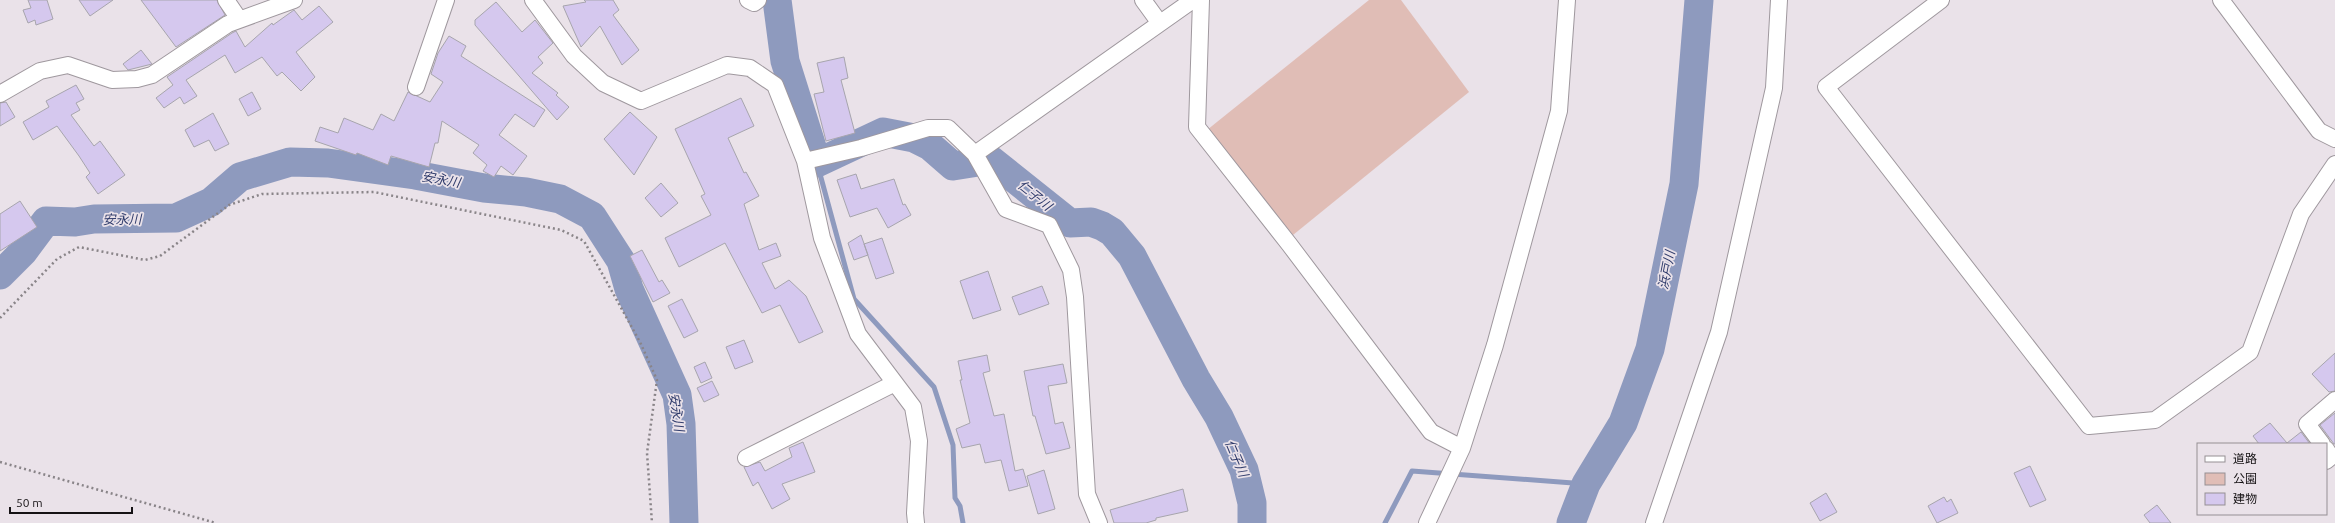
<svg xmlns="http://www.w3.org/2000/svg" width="2335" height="523" viewBox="0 0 2335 523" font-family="Ubuntu,'Noto Sans JP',sans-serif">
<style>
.green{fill:#e0bdb6}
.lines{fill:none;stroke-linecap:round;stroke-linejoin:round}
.stream{stroke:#8e9abe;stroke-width:5}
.river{stroke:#8e9abe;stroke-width:29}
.building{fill:#d5c8ee;stroke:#a7a5ad}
.minor-casing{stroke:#9f989e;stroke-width:18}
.path{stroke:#898488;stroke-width:2.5;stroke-dasharray:2 3;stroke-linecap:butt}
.minor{stroke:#fff;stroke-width:16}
.labels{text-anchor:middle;stroke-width:3.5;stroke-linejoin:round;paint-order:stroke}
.water-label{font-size:13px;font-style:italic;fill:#2e3a6a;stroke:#eae2e9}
</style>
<rect width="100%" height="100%" fill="#eae2e9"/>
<path class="green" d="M1369,0H1401L1469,92L1293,235L1207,130Z"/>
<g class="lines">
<path class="stream" d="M817,163L854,299L934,387L953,445L955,498L960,506L963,523
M1385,523L1412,471L1586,484"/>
<path class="river" d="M777,0L785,61L817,163L883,132L914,138L930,146L953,166L991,160L1070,223L1091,222L1102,226L1112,232L1132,256L1196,379L1219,417L1244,470L1252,503V523
M0,275L23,252L46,221L75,222L94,219L176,218L211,202L240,177L290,162L328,163L415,175L484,188L526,192L560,199L592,216L621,261L629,289L677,395L681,424L684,523
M1571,523L1586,484L1623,423L1650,349L1684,184L1699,0"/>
</g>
<path class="building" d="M28,0H47L53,19L36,25L35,20L28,23L23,10L31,8Z
M79,0H113L90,16Z
M141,0H217L225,15L176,47Z
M584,0H613L619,10L613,15L639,50L622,65L600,26L581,47L563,6L586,2Z
M496,2L522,32L535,20L553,43L538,57L543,63L532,73L558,93L556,95L569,107L557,120L475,25V20Z
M319,6L333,22L296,52L315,77L301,91L282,72L277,76L262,57L235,73L225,55L186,80L197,96L184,104L180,97L164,108L156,98L173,85L167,77L232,33L236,31L245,47L272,23L273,25L294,10L302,20Z
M449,36L466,46L461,56L545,110L534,127L515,114L499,135L527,156L513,175L501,166L494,177L483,171L487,165L473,153L479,145L442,121L438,143H435L429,167L391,156L388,165L357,153L356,155L315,141L320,127L338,133L344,118L373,130L381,114L394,121L408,92L430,102L443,82L431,74L438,53Z
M141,50L152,64L128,70L123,64Z
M844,57L848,78L841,80L855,133L826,141L814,94L824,92L817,63Z
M76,85L84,99L76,103L80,110L71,115L94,146L100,141L125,175L98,194L86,177L90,173L79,156L57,126L33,140L23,122L49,107L46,101Z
M252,92L261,109L248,116L239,99Z
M741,98L754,126L728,138L744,173L746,172L759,196L744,204L759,250L776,243L781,256L762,263L775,289L789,280L806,296L823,332L799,343L780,305L762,313L725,243L679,267L665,238L711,215L701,196L705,194L675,129Z
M6,102L15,117L0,126V103Z
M630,112L657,137L634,175L604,139Z
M213,113L229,144L215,151L209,140L194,147L185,130Z
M856,174L861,189L894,179L903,205L905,204L911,215L888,228L877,208L850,217L837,180Z
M661,183L678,203L661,217L645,198Z
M20,201L37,227L0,251V214Z
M861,235L868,255L854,260L848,243Z
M882,238L894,273L876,279L864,244Z
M642,250L659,282L662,280L670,293L653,302L630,256Z
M988,271L1001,310L973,319L960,281Z
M1042,286L1049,304L1019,315L1012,297Z
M682,299L698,331L684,338L668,306Z
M744,340L753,362L735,369L726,347Z
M2335,353V391L2329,392L2312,374Z
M987,355L990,371L983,373L994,416L1004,414L1015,471L1023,469L1028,486L1009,491L1001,460L985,463L980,444L962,448L956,429L970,423L960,380H962L958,361Z
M705,362L712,378L701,383L694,367Z
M1063,364L1067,383L1048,386L1055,424L1063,422L1070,448L1046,454L1035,416H1033L1024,371Z
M712,381L719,395L704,402L697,388Z
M2335,413V444H2334L2320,425Z
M2270,423L2287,443L2301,432L2310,444H2259L2253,436Z
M803,442L815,472L782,484L790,499L772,509L758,482L753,486L744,467L760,462L765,471L792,457L789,448Z
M2030,466L2046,500L2030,507L2014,473Z
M1044,470L1055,509L1038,514L1027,476Z
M1183,489L1188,511L1156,518V520L1146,523H1114L1110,510Z
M1826,493L1837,512L1820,521L1810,503Z
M1944,497L1947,502L1951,499L1958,513L1937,523L1928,506Z
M2157,505L2171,523H2150L2144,515Z"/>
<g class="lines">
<g class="minor-casing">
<path id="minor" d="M226,0L239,19
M533,0L574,56L603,83L641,101L727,65L750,68L775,85L805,161L822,238L858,334L913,407L919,441L915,513L916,523
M748,0L754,3L758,0
M1143,0L1159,22
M1201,0L1197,127L1289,244L1431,432L1462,448
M1941,0L1826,87L2089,426L2155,420L2250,352L2301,214L2335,164
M2221,0L2319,131L2335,139
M416,87L446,0
M0,94L40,71L68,65L112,80L137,79L152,75L228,24L294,0
M975,154L1193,0
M805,161L861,148L928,128H948L975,154L1006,209L1049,225L1071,270L1075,297L1087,494L1099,523
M2322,444L2307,424L2335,400
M2326,449L2331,457L2326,461
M746,458L895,383
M1427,523L1462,448L1495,345L1559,111L1567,0
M1654,523L1719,332L1774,88L1779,0"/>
</g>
<path class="path" d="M0,318L57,259L79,247L145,260L160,256L229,205L262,194L374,192L561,230L584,241L640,342L657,380L647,453L652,523
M0,462L216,523"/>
<use href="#minor" class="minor"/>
</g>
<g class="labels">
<g class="water-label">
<text transform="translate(441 179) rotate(10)" y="5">安永川</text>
<text transform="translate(1035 195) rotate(39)" y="5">仁子川</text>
<text transform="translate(122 219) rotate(-1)" y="5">安永川</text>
<text transform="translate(1666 270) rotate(-79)" y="5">浜戸川</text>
<text transform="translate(677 412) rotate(81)" y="5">安永川</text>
<text transform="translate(1237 458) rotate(67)" y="5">仁子川</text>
</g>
</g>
<rect x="2197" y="443" width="130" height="72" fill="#eae2e9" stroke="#958f94"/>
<rect x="2205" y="456" width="20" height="6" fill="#ffffff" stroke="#958f94"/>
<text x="2233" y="463" font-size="12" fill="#151214">道路</text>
<rect x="2205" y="473" width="20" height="12" fill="#e0bdb6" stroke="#958f94"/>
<text x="2233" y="483" font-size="12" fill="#151214">公園</text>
<rect x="2205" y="493" width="20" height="12" fill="#d5c8ee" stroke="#958f94"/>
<text x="2233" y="503" font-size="12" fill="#151214">建物</text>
<path d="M10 507v6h122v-6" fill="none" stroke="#151214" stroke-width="2"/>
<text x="16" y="507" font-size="12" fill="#151214" stroke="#eae2e9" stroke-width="3" paint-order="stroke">50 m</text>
</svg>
